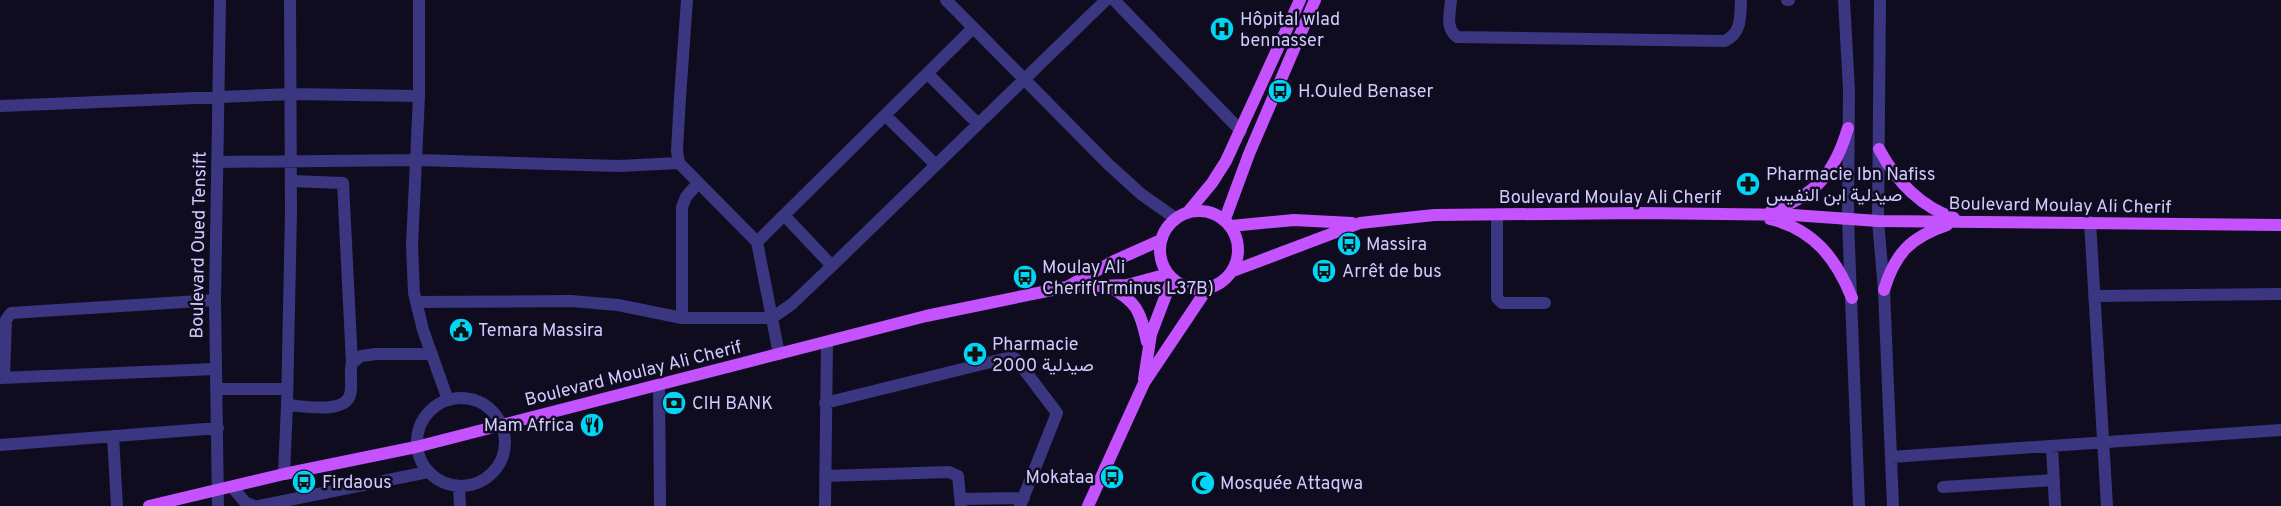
<svg xmlns="http://www.w3.org/2000/svg" width="2281" height="506" viewBox="0 0 2281 506" font-family="Overpass,Vazirmatn,sans-serif">
<style>
.lines{fill:none;stroke-linecap:round;stroke-linejoin:round}
.minor{stroke:#3b3680;stroke-width:12}
.major{stroke:#c452ff;stroke-width:12}
.labels{text-anchor:middle;stroke-width:5;stroke-linejoin:round;paint-order:stroke}
.poi-label{font-size:18px;fill:#d2cbff;stroke:#100c20;text-anchor:start}
.street-label{font-size:18px;fill:#d2cbff;stroke:#100c20}
</style>
<rect width="100%" height="100%" fill="#100c20"/>
<g class="lines">
<path class="minor" d="M290,0L291,212L287,405C303,406 345,414 350,395C353,385 349,374 352,363L361,356L376,354H432
M419,0V96L412,246L414,293L423,330L448,400
M687,0L680,97L677,151L679,163L757,242L779,354
M946,0L1108,164L1141,194L1175,218
M1114,0L1241,131
M1451,0C1450,13 1445,28 1457,37L1725,41C1742,32 1740,18 1741,0
M1787,0H1789
M1844,0L1849,90L1848,219L1859,506
M1880,0L1878,221L1884,290L1893,506
M928,74L978,124
M0,106L291,94L419,96
M885,115L935,164
M217,162L418,160L618,166L679,163
M291,181L343,183L352,363
M784,215L832,266
M1497,215V298L1502,303H1545
M2090,222L2107,506
M757,242L973,28
M2094,296L2281,294
M416,302L571,301L618,305L682,318H772L792,304L835,263L1106,0
M682,318V207L686,197L697,184
M4,377L6,320L11,313L215,300
M0,378L215,369
M659,385L660,506
M216,389H287
M417 442a44 44 0 1 1 88 0a44 44 0 1 1-88 0Z
M825,403L1011,357L1016,359L1057,413L1020,506
M113,436L117,506
M0,445L218,428
M2052,446L2055,506
M1891,457L2281,430
M284,474L287,405
M825,476L949,472L958,476L961,506
M459,486L460,506
M1943,487L2054,480
M233,488L245,502L254,506
M961,499L1024,498
M218,506L215,300L220,0
M259,506L428,472
M825,506L827,342"/>
<path class="major" d="M1879,149C1896,181 1919,206 1954,218
M1160 250a39 39 0 1 1 78 0a39 39 0 1 1-78 0Z
M1771,211C1816,196 1835,172 1848,128
M1188,212L1212,183L1226,161L1300,0
M1225,219L1249,154L1315,0
M1770,219C1813,229 1836,258 1852,298
M1231,226L1294,220L1352,223
M1233,271L1360,223L1434,215L1641,213L1793,215L1878,221L2281,225
M1108,286C1137,302 1140,310 1147,342
M1067,287L1114,261L1161,240
M1884,290C1895,253 1911,237 1947,225
M1144,379L1151,334L1172,279
M149,506L284,474L416,447L926,316L1067,287L1127,285L1168,274
M1088,506L1144,383L1207,289"/>
</g>
<defs>
<g id="hospital-disc" transform="scale(1.25)"><circle r="9.5" fill="#00d5f6" stroke="#100c20"/><path d="M-5-5h3v3.5h4V-5h3V5h-3V1.5h-4V5h-3Z" fill="#111"/></g>
<g id="bus-disc" transform="scale(1.25)"><circle r="9.5" fill="#00d5f6" stroke="#100c20"/><path d="M-5-6H5V4H4V6H2V4H-2V6H-4V4H-5ZM-3.5-4V0h7V-4ZM-3.5 1.2v1.5H-2V1.2ZM2 1.2v1.5H3.5V1.2Z" fill="#111"/></g>
<g id="pharmacy-disc" transform="scale(1.25)"><circle r="9.5" fill="#00d5f6" stroke="#100c20"/><path d="M-2-6h4v4h4v4h-4v4h-4v-4h-4v-4h4Z" fill="#111"/></g>
<g id="civic-disc" transform="scale(1.25)"><circle r="9.5" fill="#00d5f6" stroke="#100c20"/><path d="M-.6-6.5H3V-4.5H.6V-3L4-1V1h2V6H-6V1h2V-1L-.6-3ZM-1.2 2.5V6h2.4V2.5Z" fill="#111"/></g>
<g id="bank-disc" transform="scale(1.25)"><circle r="9.5" fill="#00d5f6" stroke="#100c20"/><path d="M-6-4H6V4H-6ZM0-2.3a2.3 2.3 0 1 0 0 4.6a2.3 2.3 0 1 0 0-4.6Z" fill="#111"/></g>
<g id="restaurant-disc" transform="scale(1.25)"><circle r="9.5" fill="#00d5f6" stroke="#100c20"/><path d="M-5-6h1v4h1v-4h1v4h1v-4h1v5L-1.5 .5V6h-2V.5L-5-1ZM5-6V6H3V1.5H1.5Q1.5-4 5-6Z" fill="#111"/></g>
<g id="mosque-disc" transform="scale(1.25)"><circle r="9.5" fill="#00d5f6" stroke="#100c20"/><path d="M3.5-4.9A6 6 0 1 0 3.5 4.9A5 5 0 1 1 3.5-4.9Z" fill="#111"/></g>
</defs>
<g fill-rule="evenodd">
<use href="#hospital-disc" x="1222" y="29"/>
<use href="#bus-disc" x="1280" y="91"/>
<use href="#pharmacy-disc" x="1748" y="184"/>
<use href="#bus-disc" x="1349" y="244"/>
<use href="#bus-disc" x="1324" y="271"/>
<use href="#bus-disc" x="1025" y="277"/>
<use href="#civic-disc" x="461" y="330"/>
<use href="#pharmacy-disc" x="975" y="354"/>
<use href="#bank-disc" x="674" y="403"/>
<use href="#restaurant-disc" x="592" y="425"/>
<use href="#bus-disc" x="1112" y="477"/>
<use href="#bus-disc" x="304" y="482"/>
<use href="#mosque-disc" x="1203" y="483"/>
</g>
<g class="labels">
<g class="poi-label">
<text x="1240" y="25">Hôpital wlad<tspan x="1240" dy="21">bennasser</tspan></text>
<text x="1298" y="97">H.Ouled Benaser</text>
<text x="1766" y="180">Pharmacie Ibn Nafiss<tspan x="1766" dy="21">صيدلية ابن النفيس</tspan></text>
<text x="1366" y="250">Massira</text>
<text x="1042" y="273">Moulay Ali<tspan x="1042" dy="21">Cherif(Trminus L37B)</tspan></text>
<text x="1342" y="277">Arrêt de bus</text>
<text x="478" y="336">Temara Massira</text>
<text x="992" y="350">Pharmacie<tspan x="992" dy="21">2000 صيدلية</tspan></text>
<text x="692" y="409">CIH BANK</text>
<text x="574" y="431" text-anchor="end">Mam Africa</text>
<text x="1094" y="483" text-anchor="end">Mokataa</text>
<text x="322" y="488">Firdaous</text>
<text x="1220" y="489">Mosquée Attaqwa</text>
</g>
<g class="street-label">
<text x="1610" y="203">Boulevard Moulay Ali Cherif</text>
<text transform="translate(2060 205) rotate(1)" y="6">Boulevard Moulay Ali Cherif</text>
<text transform="translate(198 245) rotate(-89)" y="6">Boulevard Oued Tensift</text>
<text transform="translate(633 373) rotate(-14)" y="6">Boulevard Moulay Ali Cherif</text>
</g>
</g>
</svg>
